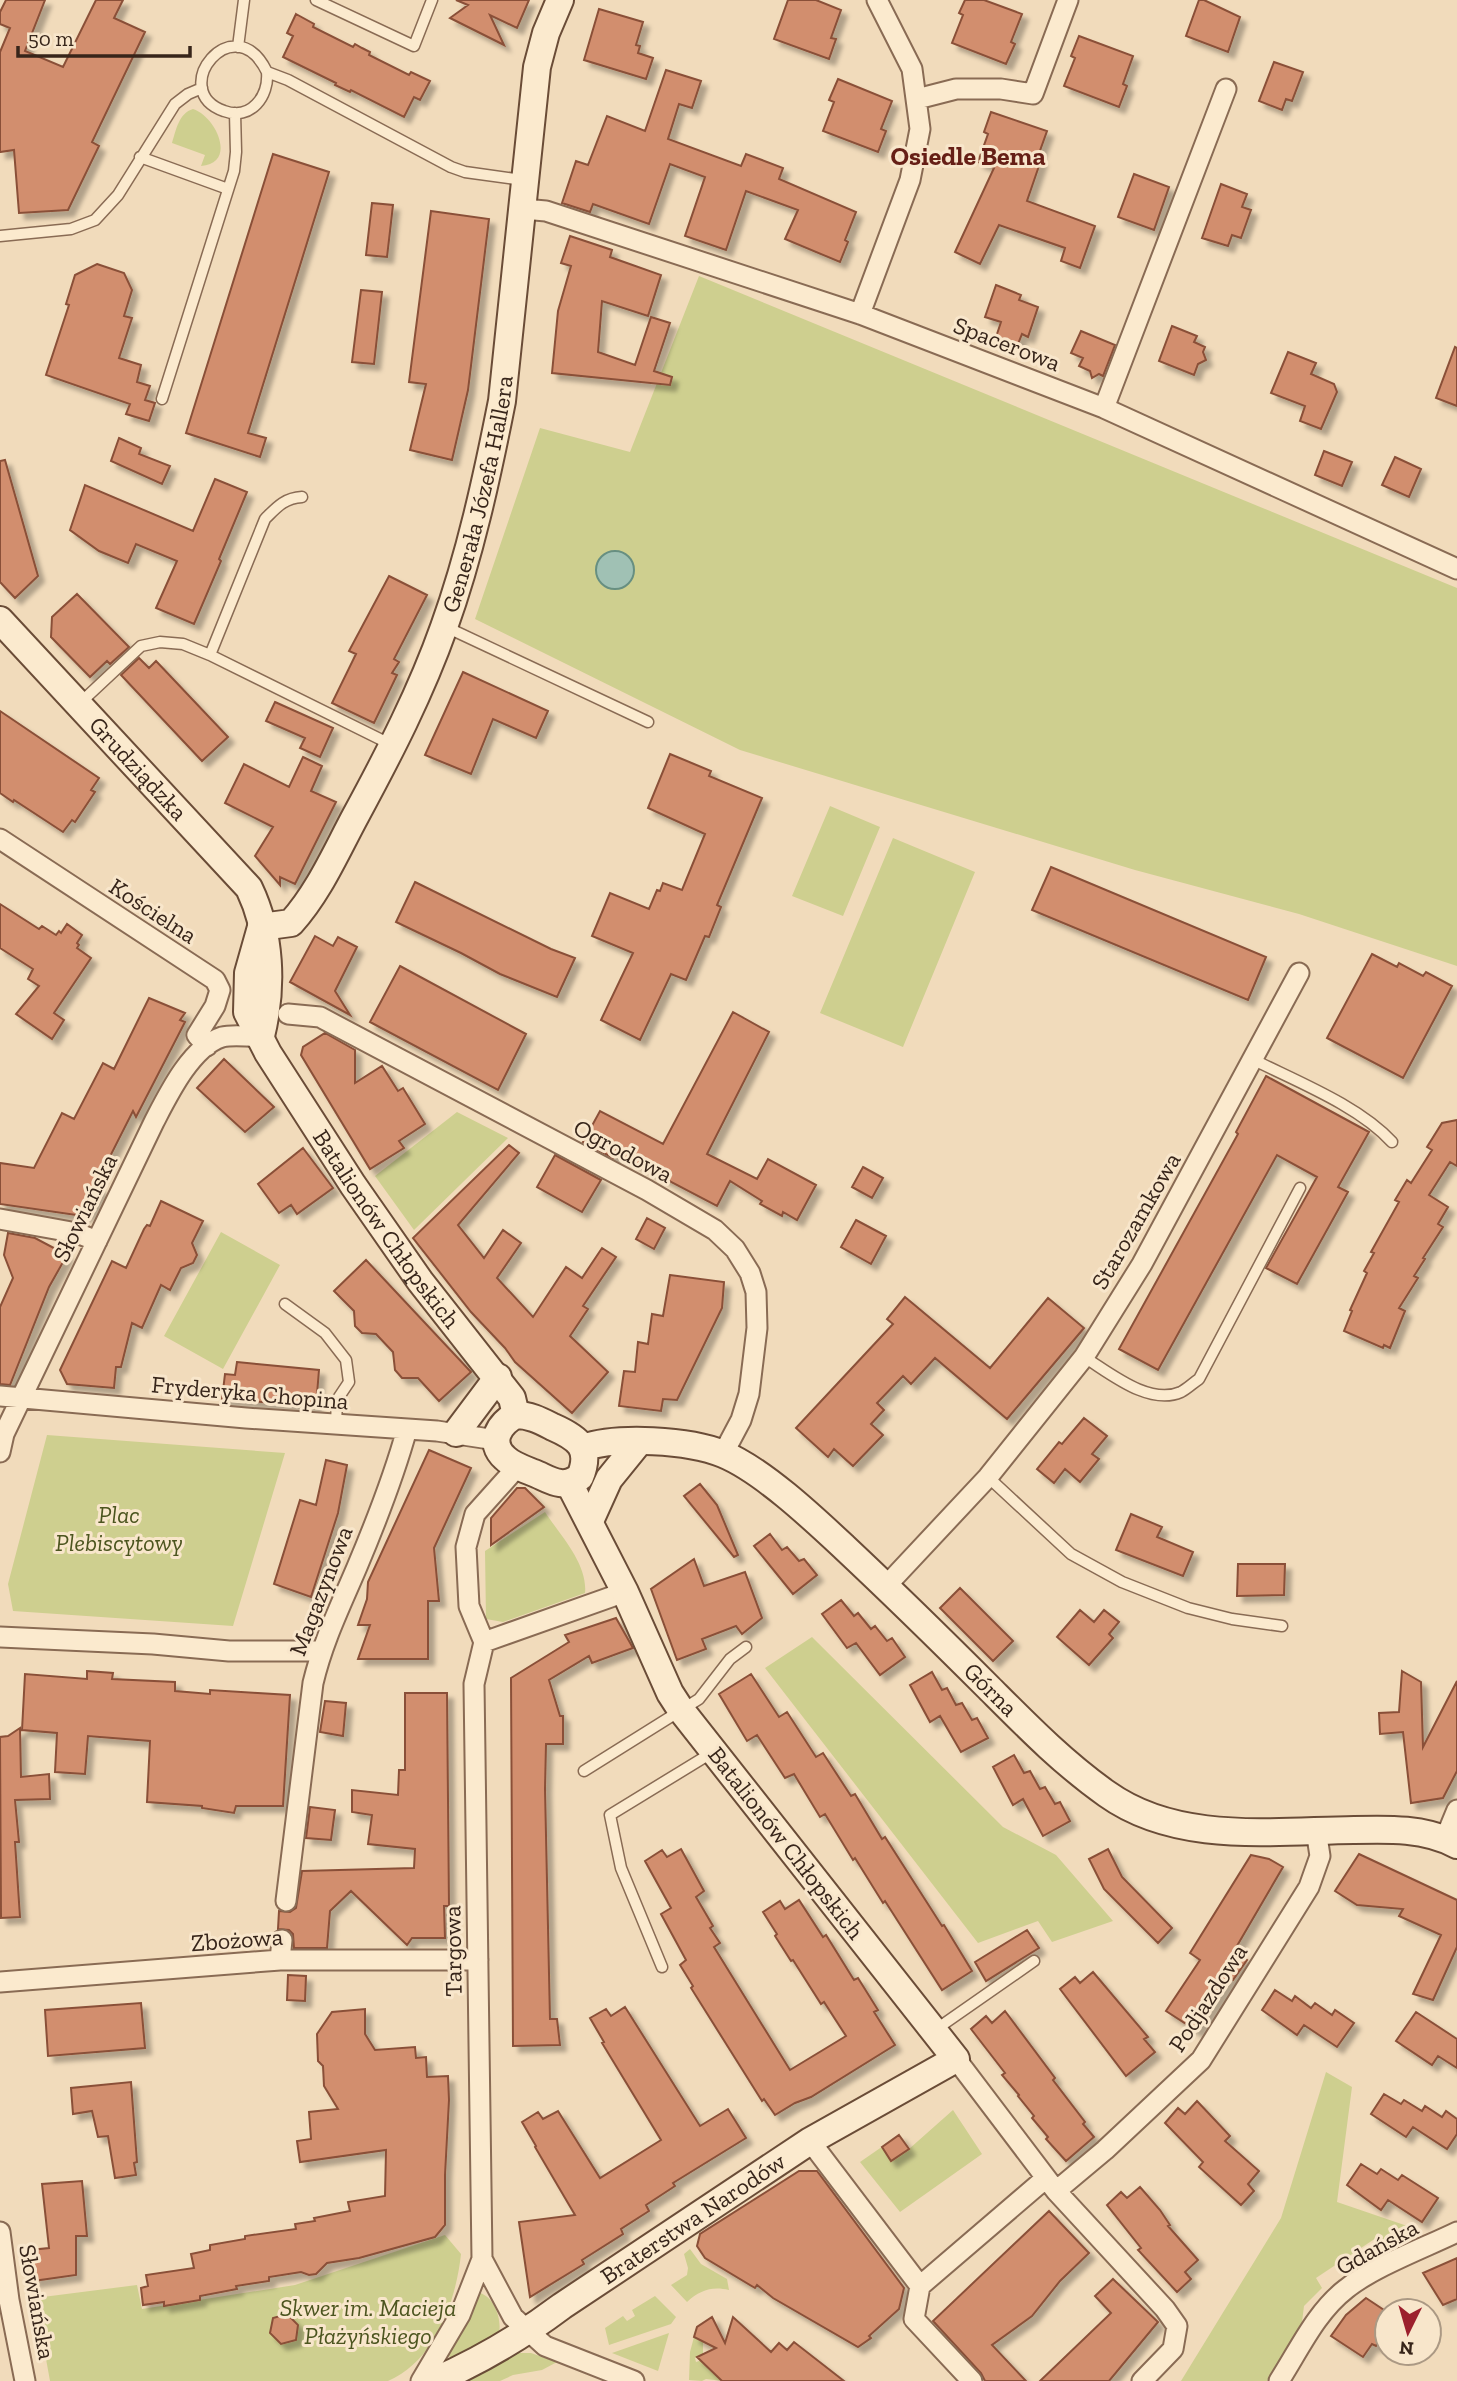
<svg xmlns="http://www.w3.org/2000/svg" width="1457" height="2381" viewBox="0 0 1457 2381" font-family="'Zilla Slab',serif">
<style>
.green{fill:#cecf8f}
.water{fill:#a0c1b4;stroke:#678f81;stroke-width:2}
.building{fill:#d28e6e;stroke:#8a5038;stroke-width:2;filter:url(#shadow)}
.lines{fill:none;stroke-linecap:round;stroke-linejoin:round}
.lane-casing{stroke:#896b54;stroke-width:13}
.street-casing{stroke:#896b54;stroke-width:23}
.secondary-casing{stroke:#6a4c37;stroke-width:30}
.lane{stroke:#fbeace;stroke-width:10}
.street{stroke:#fbeace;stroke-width:19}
.secondary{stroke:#fbeace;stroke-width:26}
.labels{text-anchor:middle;stroke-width:6;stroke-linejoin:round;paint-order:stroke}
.street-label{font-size:24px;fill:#37251a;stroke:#f8e6cb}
.park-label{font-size:24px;font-style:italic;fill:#4c551f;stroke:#f8e6cb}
.neighbourhood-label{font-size:26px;font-weight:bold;fill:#661f16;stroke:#f8e6cb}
</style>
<defs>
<filter id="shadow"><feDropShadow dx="6" dy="6" stdDeviation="2" flood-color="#0004"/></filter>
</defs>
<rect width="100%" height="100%" fill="#f1dbbb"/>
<path class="green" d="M193,109C217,117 237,164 201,166L205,155L172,143C176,130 179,113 193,109Z
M699,276L1457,588V966L1299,914L1135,870L740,750L475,619L540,428L630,452Z
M830,806L880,827L843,916L792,896Z
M893,838L975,872L903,1047L820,1013Z
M457,1112L508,1138L414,1230L375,1176Z
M221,1232L280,1265L223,1369L164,1336Z
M47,1435L285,1453L233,1626L13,1611L8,1584Z
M545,1512C560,1535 588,1564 585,1593L503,1622L486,1619L485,1551Z
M812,1637L1003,1827L1056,1855L1113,1921L1052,1942L1038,1921L978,1943L765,1668Z
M1326,2072L1352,2087L1337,2202L1419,2230L1381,2247L1376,2238L1316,2278L1322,2288L1304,2306L1302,2322L1267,2381H1181L1281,2218Z
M953,2110L982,2154L900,2212L860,2162L899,2135L909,2149Z
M445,2235L461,2254C456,2301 435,2361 388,2381H50L35,2298L137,2285L142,2309L295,2285Z
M690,2249L701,2264L727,2279L729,2290C712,2286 700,2290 687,2302L671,2285L687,2275L688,2268L684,2254Z
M480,2293C494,2297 502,2319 499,2333L453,2360L449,2356V2352L463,2330L476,2298Z
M655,2296L676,2317L671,2324L609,2345L605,2328L623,2316L627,2321L635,2316L632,2310Z
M669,2333L658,2371L612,2353Z
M694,2337L703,2342V2354L695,2358L696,2362L705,2359L723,2381L706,2379L702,2381L689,2380L690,2352Z
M517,2353H531L557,2362L542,2370L513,2375L500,2381H467Z"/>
<path class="water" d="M596 570a19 19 0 1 1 38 0a19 19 0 1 1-38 0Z"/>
<path class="building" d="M6,0H45L25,51L63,67L96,0H123L114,18L145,32L92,142L99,146L68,210L19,213L14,150L0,152V52L10,28L0,24V12Z
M456,0H529L517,28L490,15L504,45L450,18L468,5Z
M788,0H816L841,10L831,38L836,39L829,59L774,39Z
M965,0H984L1022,14L1011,42L1015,44L1006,64L952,43L963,15L959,13Z
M1199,0H1204L1240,17L1228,52L1186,36Z
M599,9L643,22L636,45L640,46L638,53L653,58L646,79L584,60Z
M296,14L314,24L313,27L353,47L355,44L362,48L370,52L369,55L409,75L411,72L430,81L420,100L414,97L404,117L351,90L350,92L335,85L336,83L283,57L293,36L287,33Z
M1079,36L1133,56L1123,84L1127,86L1119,107L1064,86L1075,58L1071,56Z
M1274,62L1303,72L1292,101L1286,99L1282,110L1259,101Z
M666,70L701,81L692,108L679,104L668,139L741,166L746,154L783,168L779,179L856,212L845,240L848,242L840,262L785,239L798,210L746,191L726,250L685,236L705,177L670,164L649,224L593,204L590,212L562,203L576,161L588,165L607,116L645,131Z
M838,79L892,101L881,129L886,131L878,152L823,131L834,102L829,100Z
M991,112L1047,131L1037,159L1041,160L1027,201L1095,226L1080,268L1061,261L1065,248L999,225L980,264L955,252L994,168L978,162L988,134L984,132Z
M273,154L329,172L248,433L266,438L260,457L186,433Z
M1134,174L1169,187L1154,230L1118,217Z
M1221,184L1247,194L1242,207L1251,210L1241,238L1232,235L1228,246L1202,238Z
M372,203L393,205L387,257L366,255Z
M431,211L489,219L468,390L452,460L410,450L426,384L409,382Z
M570,236L612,250L610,257L661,275L648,316L602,301L598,352L635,365L651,317L670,323L654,371L672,377L670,385L552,373L558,311L571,266L561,263Z
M97,264L124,273L132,290L124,316L132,318L119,358L141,365L137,382L150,386L145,400L155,403L149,421L126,414L130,404L46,375L69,305L66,304L75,275Z
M996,285L1021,295L1019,300L1038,307L1028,337L1022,334L1018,344L996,337L1001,322L985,317Z
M361,290L382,292L374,364L352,362Z
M1172,326L1197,336L1194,342L1205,347L1203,352L1206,360L1198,364L1194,375L1159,361Z
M1081,331L1115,345L1103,376L1099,374L1092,378L1090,371L1079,366L1083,358L1071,353Z
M1455,347L1457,348V406L1436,398Z
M1288,352L1316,363L1311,374L1334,384L1337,392L1321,429L1300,421L1305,406L1271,393Z
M119,438L141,448L139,454L170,466L162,484L111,461Z
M1324,451L1352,462L1342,486L1315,475Z
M1395,457L1421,469L1409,497L1382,485Z
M5,460L38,576L15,598L0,582V461Z
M215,479L247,492L219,559L221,561L194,624L156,608L177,561L136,544L128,563L99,551L70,530L85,485L193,531Z
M389,576L427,595L394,659L399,662L392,673L397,675L374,723L332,703L356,654L349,651Z
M77,594L129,647L110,664L107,661L90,677L51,637L52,617Z
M139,658L149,668L156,661L228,737L202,761L121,675Z
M463,672L548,711L536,738L493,719L471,774L425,755Z
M275,702L333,728L320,757L300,748L305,738L266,721Z
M0,711L99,778L91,790L95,792L75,822L72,820L63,832L14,800L13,802L0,793Z
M670,754L711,771L709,776L762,798L717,905L721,907L709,937L705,936L686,980L671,974L640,1040L601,1020L633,953L592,936L610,893L649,909L657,890L660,891L663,883L682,890L705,834L648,808Z
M303,757L322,766L311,791L336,802L295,884L280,877V885L255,856L273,827L225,803L244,764L289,787Z
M1051,867L1266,957L1248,1000L1032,910Z
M415,882L551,949L575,958L557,997L500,974L461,953L396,922Z
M0,904L39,929L42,926L56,935L59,931L61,933L67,924L82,935L77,943L79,945L77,948L91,958L54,1013L64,1020L52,1039L16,1014L39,986L28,979L33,969L0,948Z
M315,936L333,946L338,937L357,947L335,991L350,1015L290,982Z
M1372,954L1397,967L1399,963L1423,976L1426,972L1452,986L1403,1078L1327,1038Z
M400,966L526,1034L498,1090L370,1022Z
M149,998L185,1013L180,1020L185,1022L136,1117L133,1111L95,1186L101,1189L89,1213L83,1216L0,1204V1163L34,1168L62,1113L74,1119L103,1063L114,1069Z
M733,1012L769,1032L707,1154L757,1179L768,1159L816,1185L797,1220L783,1212L782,1216L760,1204L762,1201L730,1181L717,1206L616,1153L613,1158L583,1142L600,1111L663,1144Z
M325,1033L355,1050V1083L382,1066L398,1091L403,1088L425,1124L399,1141L404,1148L370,1169L301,1055L303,1047Z
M224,1059L274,1107L245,1132L197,1088Z
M1266,1076L1369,1132L1338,1187L1348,1192L1297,1284L1266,1268L1317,1177L1277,1155L1158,1370L1119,1349L1238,1134L1236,1132Z
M1457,1120V1166L1450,1162L1429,1195L1448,1207L1438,1224L1443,1227L1423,1258L1425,1259L1414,1276L1418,1278L1399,1308L1405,1311L1390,1348L1384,1345L1383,1348L1344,1331L1352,1311L1350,1310L1367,1273L1364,1271L1374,1253L1371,1252L1399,1202L1395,1200L1407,1180L1411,1183L1432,1150L1427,1147L1442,1123Z
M509,1145L519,1153L458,1225L484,1258L503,1230L521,1243L497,1278L533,1317L566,1267L582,1278L602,1248L616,1257L583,1306L588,1309L570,1336L608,1372L572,1413L515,1362L505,1348L471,1312L413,1238Z
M303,1148L333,1188L297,1214L291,1205L279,1213L258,1184Z
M555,1155L601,1180L582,1212L537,1187Z
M863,1167L883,1178L872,1198L852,1187Z
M161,1201L203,1221L192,1243L197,1255L193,1263L181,1268L170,1290L161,1285L142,1328L132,1323L121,1367H116L114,1388L67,1384L60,1370L112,1261L126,1268L144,1229L147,1225L150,1226Z
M647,1218L665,1228L654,1249L636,1239Z
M856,1220L886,1236L871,1264L841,1247Z
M8,1233L35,1238L67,1255L49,1287L10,1385L0,1384V1307L13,1278L4,1255Z
M366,1260L471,1372L439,1401L418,1378H402L395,1370L393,1352L376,1334L362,1333L355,1326L354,1311L334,1291Z
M670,1275L724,1282L722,1308L677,1400L663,1399L661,1411L619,1406L624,1371L635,1372L638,1342L648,1344L652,1314L663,1316Z
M905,1297L990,1368L1048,1298L1084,1328L1007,1419L935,1358L911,1384L903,1376L877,1403L884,1410L871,1424L883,1435L853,1466L834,1449L828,1457L796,1428L893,1324L887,1319Z
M237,1362L319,1370L316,1406L222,1399L225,1374L235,1375Z
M1084,1418L1107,1436L1092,1454L1099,1459L1080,1482L1065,1469L1054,1483L1037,1469L1059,1442L1062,1444Z
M429,1450L471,1468L434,1548L439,1601H428V1659H358L370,1625H358L367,1599L368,1582Z
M326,1460L347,1465L338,1513L311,1597L274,1584L300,1500L316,1505Z
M700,1484L717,1505L738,1555L734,1557L684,1496Z
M517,1488H525L544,1507L491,1545V1518Z
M1131,1514L1162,1527L1157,1537L1193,1552L1183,1576L1116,1550Z
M770,1534L782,1550L787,1547L799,1561L804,1559L817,1575L793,1594L754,1546Z
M694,1559L704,1586L745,1572L762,1618L742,1634L736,1626L702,1639L706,1649L677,1660L651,1589Z
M1238,1564H1285L1284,1595L1237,1596Z
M960,1588L1013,1641L993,1661L940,1608Z
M841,1600L854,1616L858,1613L871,1629L875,1626L887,1641L892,1638L905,1657L880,1675L856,1643L847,1648L822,1614Z
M1080,1610L1094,1622L1104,1610L1119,1622L1109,1634L1113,1638L1089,1665L1057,1637Z
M616,1618L633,1648L592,1663L589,1656L549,1680L560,1716H563V1744H546L545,1789L550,2019H557L560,2045L513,2046L511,1678L569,1642L565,1635Z
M87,1671L113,1673L112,1679L175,1682V1691L210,1694V1690L290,1695L283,1806H236L234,1813L202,1808V1806L147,1802L150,1741L88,1736L85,1774L55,1772L57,1733L22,1730L25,1674L87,1679Z
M1402,1671L1421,1682L1423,1747L1457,1681V1771L1443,1798L1411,1803L1403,1732L1380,1734L1379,1713L1399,1712Z
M932,1672L942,1690L947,1688L956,1705L962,1703L972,1720L977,1718L988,1738L961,1752L940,1716L930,1722L910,1685Z
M751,1674L779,1717L787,1712L816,1757L823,1753L851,1796L855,1794L882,1839L885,1837L942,1926L944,1925L972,1971L942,1990L885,1901L883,1903L855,1858L853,1860L825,1814L820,1817L794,1774L785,1778L757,1735L747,1741L719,1694Z
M405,1693H447L449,1906H444L445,1938H412L407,1945L351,1891L330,1911L327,1948H294L293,1934L289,1930L278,1929L279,1911L290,1912L296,1908L302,1871L414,1868L415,1849L368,1844L372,1815L352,1812V1790L398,1795L399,1770H405Z
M325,1701L346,1703L343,1736L320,1732Z
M20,1728L21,1777L49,1774L50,1799L15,1800L19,1842H15L20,1917L1,1918L0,1737L8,1736Z
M1014,1755L1024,1773L1030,1771L1040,1789L1045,1787L1055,1804L1060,1802L1070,1821L1043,1836L1023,1799L1013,1805L993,1767Z
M310,1807L335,1810L331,1840L306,1838Z
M681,1849L704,1891L696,1897L713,1926L710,1928L720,1943L714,1947L790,2070L846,2036L824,2002L821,2004L793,1960L791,1961L775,1936L777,1934L763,1912L780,1901L785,1909L799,1900L823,1937L826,1935L854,1980L858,1978L878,2010L874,2012L895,2045L811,2097L795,2103L775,2115L764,2099L762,2101L691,1988L693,1986L680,1965L686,1960L661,1914L671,1908L645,1861L662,1850L667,1857Z
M1108,1849L1122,1877L1172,1928L1158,1943L1104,1889L1089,1859Z
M1359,1854L1457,1900V1947L1433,2000L1413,1994L1441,1935L1399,1916L1403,1909L1357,1905L1335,1891Z
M1251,1855L1269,1859L1283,1867L1234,1951L1247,1960L1233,1980L1230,1979L1197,2031L1166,2011L1200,1960L1190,1953Z
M1027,1930L1039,1948L986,1981L975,1962Z
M1093,1972L1148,2037L1144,2039L1155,2052L1126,2076L1060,1989L1075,1977L1080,1983Z
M288,1975L306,1976L305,2001L287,2000Z
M1275,1990L1292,2001L1295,1996L1311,2008L1315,2003L1332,2015L1335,2010L1354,2023L1337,2047L1304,2025L1297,2035L1262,2010Z
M141,2003L145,2048L48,2056L45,2010Z
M625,2007L700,2126L728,2109L746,2138L673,2183L675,2186L646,2205L649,2211L621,2229L623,2234L582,2260L584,2264L530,2297L519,2222L575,2215L535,2147L536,2146L522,2122L538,2112L543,2119L558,2111L600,2178L661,2140L602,2043L604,2042L590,2018L606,2009L611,2016Z
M365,2009V2034L375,2050L415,2047L416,2058L426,2057L427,2077L448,2076L449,2100L445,2175V2225L435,2237L359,2258L327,2263L316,2274L309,2275L301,2272L269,2277V2281L236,2286L237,2289L200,2296V2300L164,2306V2302L143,2305L141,2288L148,2286L146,2275L194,2268L191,2254L210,2250V2245L245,2239V2236L296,2229L295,2224L315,2221L314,2218L350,2211L348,2202L385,2196L386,2150L300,2162L297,2141L311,2139L309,2112L338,2109L324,2086L323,2066L318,2061L317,2034L332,2012Z
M1005,2011L1055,2078L1053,2080L1085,2122L1083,2124L1094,2137L1066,2161L1046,2139L1048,2137L1032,2118L1034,2116L1018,2096L1019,2095L1002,2075L1005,2073L971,2029L986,2016L992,2023Z
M1416,2012L1457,2039V2068L1438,2056L1432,2065L1396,2041Z
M131,2082L137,2162L134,2163L136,2175L115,2178L108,2136L98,2137L92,2111L73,2114L71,2088Z
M1384,2094L1401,2104L1404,2100L1422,2111L1425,2106L1442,2117L1446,2111L1457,2119V2134L1447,2149L1413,2127L1406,2137L1371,2114Z
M1197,2101L1230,2136L1225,2141L1259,2171L1248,2184L1254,2191L1241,2205L1199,2167L1203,2162L1165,2123L1178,2108L1185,2114Z
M899,2135L909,2149L891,2161L882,2147Z
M1361,2164L1377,2174L1381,2169L1398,2180L1402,2175L1438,2198L1422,2222L1388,2200L1381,2210L1347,2185Z
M799,2171H817L904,2288L899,2309L869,2336L871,2338L858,2347L773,2298L757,2285L755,2288L705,2258L697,2246L700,2234Z
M82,2181L87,2236H76V2275L33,2281L30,2250L49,2248L42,2184Z
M1140,2187L1160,2210L1170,2225L1168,2226L1198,2260L1185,2272L1191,2279L1177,2292L1138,2250L1141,2248L1107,2205L1121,2192L1127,2198Z
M1049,2211L1089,2253L1060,2281L1032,2316L992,2345L1026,2381H985L981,2373L933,2321Z
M1457,2258V2299L1443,2305L1423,2273Z
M1113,2279L1158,2322L1109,2381H1040L1111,2313L1095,2296Z
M1366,2298L1387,2312V2329L1376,2346L1372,2344L1363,2357L1331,2336L1346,2315Z
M287,2314L298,2325L296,2340L281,2344L270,2333L273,2318Z
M712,2317L725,2343L733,2317L771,2352L779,2343L787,2350L794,2342L844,2381H722L697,2357L716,2348L694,2337L697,2327Z"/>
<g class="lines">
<g class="lane-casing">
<path id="lane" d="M316,0L414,46L432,0
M238,47L244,0
M267,72C269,96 251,121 224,111C166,91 234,4 267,72L288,80L451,167L465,172L523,180
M140,157L228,189
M0,236L71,229L95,220L118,195L175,104L188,94L202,88
M162,399L234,171L236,152L235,113
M446,627L648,722
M210,655L265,519C276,508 284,498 302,497
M79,704L141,646L160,642L183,644L210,655L392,745
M1254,1060C1298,1082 1359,1106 1392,1142
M285,1304L325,1333L346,1360L349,1382L337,1400L336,1424
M1084,1357C1110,1373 1149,1406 1181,1392C1187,1389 1193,1383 1199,1379L1300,1188
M988,1477L1071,1554L1122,1582L1188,1608L1232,1619L1282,1626
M584,1771L699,1699L730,1659L746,1647
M662,1967L621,1868L610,1815L713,1752
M935,2030L1034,1961"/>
</g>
<g class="street-casing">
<path id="street" d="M917,99L956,89H1001L1033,94L1068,0
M523,209L546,211L860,314L1104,408L1457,569
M860,314L910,180L920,129L912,69L877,0
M1104,408L1226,89
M0,839L215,980L220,990L215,1006L197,1035L207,1046
M288,1014L320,1017L647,1190L715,1230L735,1249L750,1273L756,1292L757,1328L749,1394L741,1420L723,1454
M0,1219L77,1233L97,1241
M0,1396L246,1418L437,1431L496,1440
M0,1452L4,1434L154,1122C168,1095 191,1047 222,1037C233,1034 250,1037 261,1036
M886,1586L988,1477L1084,1357L1142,1264L1299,973
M0,1637L153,1644L229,1651H320
M484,1642L469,1606L466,1547L475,1514L518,1466
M1445,1839L1457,1810
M286,1901L313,1683C323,1641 340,1607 357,1567C376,1522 394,1476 407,1429
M280,1960L282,1940
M0,1982L280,1960H478
M956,2059L1056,2191L1165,2309L1177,2326L1173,2349L1142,2381
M810,2141L920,2286
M1056,2191L1105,2150L1201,2060L1309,1887L1320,1856L1316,1830
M0,2232L9,2300L25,2381
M482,2259L513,2317L545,2346L634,2381
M920,2286L1046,2178
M920,2286L914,2319L972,2381
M421,2381L460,2315L482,2259L474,1684L484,1642L625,1592
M1279,2381C1299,2350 1316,2312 1346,2289C1373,2267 1424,2248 1457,2232"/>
</g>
<g class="secondary-casing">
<g id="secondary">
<path id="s1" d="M0,620L249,888C271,934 273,987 261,1036"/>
<path id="s2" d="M261,927L291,923C319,892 336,852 356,815C389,754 421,692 444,627C470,555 487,477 502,401L537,67L546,33L560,0"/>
<path id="s3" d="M261,927L248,973L247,1012L268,1053L353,1185L420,1281L512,1398L516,1415"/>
<path d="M516,1415C530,1415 541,1421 553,1427C578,1438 592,1448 580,1477C573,1481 568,1484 560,1483C551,1482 542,1476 534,1473C524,1469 512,1465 505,1458C487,1442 500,1423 516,1415Z"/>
<path d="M456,1433L498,1377"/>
<path id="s4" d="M583,1448C617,1436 689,1440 723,1454C762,1470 813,1518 844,1547C893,1593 941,1640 989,1688C1026,1725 1063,1763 1107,1794C1177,1844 1272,1831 1354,1830C1388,1829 1426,1828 1457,1845"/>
<path d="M590,1521L609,1479L639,1442"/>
<path id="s5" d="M434,2381C480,2361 522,2336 562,2306L810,2141L956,2059L681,1710L670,1693L625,1592L569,1483"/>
</g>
</g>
<use href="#lane" class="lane"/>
<use href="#street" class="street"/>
<use href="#secondary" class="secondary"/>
</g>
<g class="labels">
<g class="street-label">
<text transform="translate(1007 344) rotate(21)" y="8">Spacerowa</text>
<text dy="8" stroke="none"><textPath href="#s2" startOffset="502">Generała Józefa Hallera</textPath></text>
<text dy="8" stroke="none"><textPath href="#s1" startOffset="203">Grudziądzka</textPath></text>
<text transform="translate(153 911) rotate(33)" y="8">Kościelna</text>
<text transform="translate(623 1151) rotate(28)" y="8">Ogrodowa</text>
<text transform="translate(85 1208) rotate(-64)" y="8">Słowiańska</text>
<text transform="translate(1136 1221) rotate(-60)" y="8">Starozamkowa</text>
<text dy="8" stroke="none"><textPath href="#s3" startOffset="345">Batalionów Chłopskich</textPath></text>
<text transform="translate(250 1393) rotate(5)" y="8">Fryderyka Chopina</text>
<text transform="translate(321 1591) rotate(-69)" y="8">Magazynowa</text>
<text dy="8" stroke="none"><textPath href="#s4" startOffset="500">Górna</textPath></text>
<text transform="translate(786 1843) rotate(52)" y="8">Batalionów Chłopskich</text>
<text transform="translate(237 1940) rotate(-4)" y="8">Zbożowa</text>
<text transform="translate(453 1951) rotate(-91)" y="8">Targowa</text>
<text transform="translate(1208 1998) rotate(-57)" y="8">Podjazdowa</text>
<text dy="8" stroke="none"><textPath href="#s5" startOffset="306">Braterstwa Narodów</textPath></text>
<text transform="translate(1377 2247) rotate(-29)" y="8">Gdańska</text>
<text transform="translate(37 2302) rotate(80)" y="8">Słowiańska</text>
</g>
<g class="park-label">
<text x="119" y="1523">Plac<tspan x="119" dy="28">Plebiscytowy</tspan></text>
<text x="368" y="2316">Skwer im. Macieja<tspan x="368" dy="28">Płażyńskiego</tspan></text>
</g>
<g class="neighbourhood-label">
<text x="968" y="165">Osiedle Bema</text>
</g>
</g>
<g transform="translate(1408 2332) rotate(185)"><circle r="33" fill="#f8e6cb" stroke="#ab9984" stroke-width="2"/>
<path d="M0-5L12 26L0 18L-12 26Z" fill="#9c202d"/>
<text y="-10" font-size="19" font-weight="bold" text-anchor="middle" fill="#37251a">N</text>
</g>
<path d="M18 46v10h172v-10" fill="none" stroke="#37251a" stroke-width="3.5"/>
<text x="28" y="46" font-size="21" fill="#37251a" stroke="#f8e6cb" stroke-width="5" paint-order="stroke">50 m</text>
</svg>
